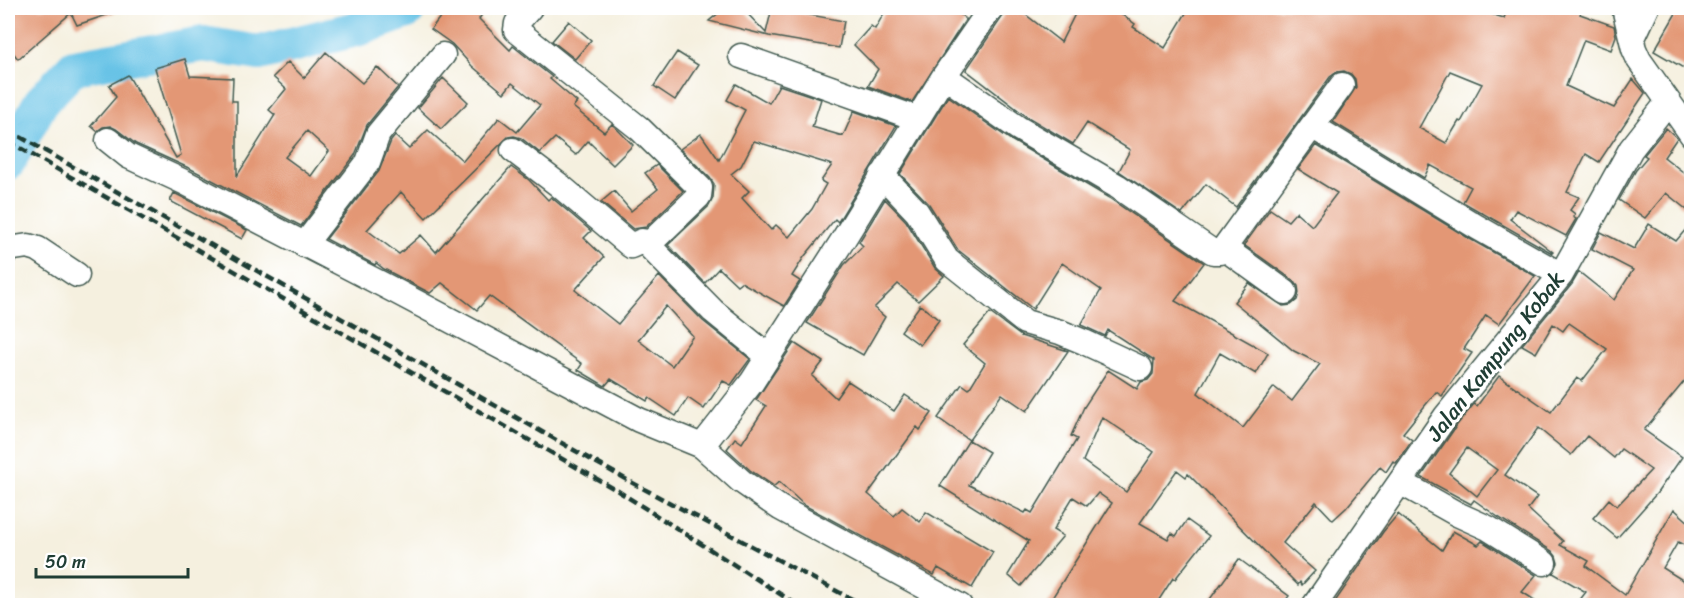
<svg xmlns="http://www.w3.org/2000/svg" width="1699" height="613" viewBox="0 0 1699 613" font-family="Sriracha,sans-serif">
<style>
.lines{fill:none;stroke-linecap:round;stroke-linejoin:round}
.river{stroke:#68c3e6;stroke-width:36}
.building{fill:#e39774;fill-rule:evenodd}
.minor-casing{stroke:#3f584e;stroke-width:27}
.minor{stroke:#fff;stroke-width:24}
.rail{stroke:#1f3d34;stroke-width:4.5;stroke-dasharray:9 4.5;stroke-linecap:butt}
.labels{text-anchor:middle;stroke-width:6;stroke-linejoin:round;paint-order:stroke}
.street-label{font-size:22px;fill:#1f3d34;stroke:#fff}
</style>
<rect width="100%" height="100%" fill="#fff"/>
<filter id="ink" filterUnits="userSpaceOnUse"><feTurbulence type="fractalNoise" baseFrequency=".0167" numOctaves="2"/><feDisplacementMap in="SourceGraphic" scale="12" xChannelSelector="R" yChannelSelector="G"/><feConvolveMatrix kernelMatrix="1 2 1 2 8 2 1 2 1" color-interpolation-filters="sRGB"/></filter>
<filter id="wash" filterUnits="userSpaceOnUse"><feTurbulence type="fractalNoise" baseFrequency=".008" numOctaves="4" result="noise"/><feDisplacementMap in="SourceGraphic" scale="24" xChannelSelector="R" yChannelSelector="G"/><feGaussianBlur stdDeviation="1.35" result="paint"/><feColorMatrix in="noise" values="0 0 0 0 0 0 0 0 0 0 0 0 0 0 0 0 0 1.4 0 .05"/><feComposite in="paint" operator="in"/></filter>
<g filter="url(#wash)">
<rect width="100%" height="100%" fill="#f5f0df"/>
<g class="lines">
<path class="river" d="M8,162L41,102L74,67L203,44L259,53L360,28L407,11L409,8"/>
</g>
<g id="blocks">
<path class="building" d="M8,8H120L121,10L77,25L71,13L18,59L8,46Z
M447,8H486L479,19L510,50L513,46L552,77L550,79L577,102L573,107L604,132L612,124L633,145L613,165L588,141L576,155L555,138L540,153L521,138L514,136L508,137L426,218L401,192L367,230L399,254L421,235L436,252L511,167L529,180L548,200L551,197L591,231L584,238L604,257L575,290L618,324L659,276L703,321L750,359L731,385L723,381L704,409L688,398L676,416L649,398L647,401L611,379L605,386L578,370L582,364L489,296L477,310L442,283L430,293L384,269L376,263L375,265L326,239L379,171L391,141L395,136L409,149L428,130L463,161L499,118L517,132L540,105L512,83L504,93L472,66L452,44L431,29ZM666,306L693,336L672,366L638,340Z
M725,8H742L766,33L772,8L844,21L839,48L769,36L709,21Z
M887,8H952L966,19L912,102L868,86L878,69L854,45L871,26L875,29Z
M1005,8H1017L1061,42L1078,8H1112L1135,24L1133,27L1165,48L1189,8H1472L1504,18L1508,8H1583L1580,14L1614,26L1616,36L1611,50L1584,40L1566,86L1614,108L1633,79L1645,93L1599,162L1586,154L1567,192L1579,197L1570,210L1575,214L1573,217L1576,219L1566,236L1516,210L1510,219L1553,252L1552,253L1463,202L1471,187L1430,165L1424,178L1333,122L1356,87L1355,79L1351,74L1344,71L1337,72L1330,77L1236,207L1206,184L1182,214L1119,171L1130,150L1087,123L1073,144L1026,116L966,70L1003,16ZM1450,71L1482,84L1461,122L1459,121L1446,143L1419,128Z
M1679,8H1692V73L1654,51Z
M569,21L591,40L575,59L552,41Z
M326,52L362,83L377,67L398,87L367,125L355,155L301,226L191,169L136,144L116,129L110,126L103,127L97,131L91,126L116,97L109,85L128,75L176,158L181,155L155,68L185,59L190,76L233,78L232,101H237V176L275,115L269,110L286,89L273,77L288,62L304,78ZM307,131L329,151L311,176L285,157Z
M677,52L698,65L675,100L654,86Z
M443,78L468,102L441,129L418,108Z
M736,84L769,103L779,85L821,99L812,127L843,136L854,111L896,126L838,222L835,219L804,257L792,276L800,281L784,306L741,282L737,285L719,268L705,283L668,245L709,206L713,198L714,184L710,178L680,149L701,134L719,160L745,110L727,100ZM754,141L832,165L821,181L826,184L812,209L789,237L776,225L771,230L742,198L749,191L731,174L741,166Z
M948,96L1011,140L1109,198L1204,263L1175,301L1268,353L1256,374L1220,353L1198,393L1243,428L1274,387L1292,401L1320,364L1294,351L1234,302L1249,283L1283,306L1291,305L1297,300L1299,293L1298,286L1294,281L1244,245L1270,209L1288,221L1296,212L1312,226L1337,193L1298,169L1316,145L1470,239L1535,276L1499,324L1486,315L1464,349L1472,353L1442,396L1436,392L1403,433L1412,440L1396,463L1393,461L1386,472L1380,467L1346,508L1333,520L1316,502L1283,543L1315,571L1302,585L1300,582L1298,585L1188,474L1186,477L1177,470L1140,523L1168,539L1172,533L1176,536L1187,520L1209,536L1175,579L1173,578L1155,606H1047L1112,503L1098,493L1087,506L1073,497L1053,530L1063,536L1021,586L1008,575L1029,541L940,486L969,440L989,452L969,485L1025,513L1027,510L1032,513L1077,439L1071,436L1084,407L1108,370L1137,389L1141,382L1148,380L1153,374L1154,360L1108,330L1105,336L1081,325L1101,290L1062,263L1033,309L958,250L929,204L900,174ZM1102,417L1154,452L1126,492L1083,461Z
M1666,128L1677,138L1664,157L1692,179V214L1666,193L1645,218L1619,200L1636,170L1647,157L1644,155Z
M657,165L683,191L646,227L633,229L601,202L614,191L631,211L658,189L645,173Z
M174,193L247,230L242,239L170,201Z
M885,199L906,221L935,268L944,276L918,301L898,284L874,308L885,317L863,355L807,323L844,265L863,246L859,242Z
M1692,222V372L1644,430L1682,457L1657,493L1617,538L1593,518L1609,499L1617,506L1651,470L1621,449L1614,458L1587,436L1571,455L1538,428L1505,475L1537,497L1528,509L1563,541L1560,545L1589,561L1586,566L1625,595L1674,509L1692,525V549L1678,542L1663,568L1692,586V606H1575L1586,592L1553,573L1558,563L1556,556L1552,551L1498,517L1474,500L1471,504L1421,477L1457,425L1474,404L1477,406L1499,376L1551,412L1577,378L1582,381L1607,349L1569,323L1563,331L1553,324L1536,353L1522,345L1572,284L1579,272L1614,300L1633,270L1592,249L1601,232L1634,249L1649,224L1676,241ZM1467,448L1497,470L1477,496L1449,473Z
M920,305L939,320L920,345L901,331Z
M990,313L1021,336L1068,351L1027,411L1002,394L969,440L938,418L962,384L969,389L985,363L963,345Z
M794,343L823,362L812,376L836,398L848,381L894,411L905,395L932,413L920,430L917,427L868,494L894,516L902,508L920,522L926,512L993,552L972,588L938,568L934,575L804,505L779,482L774,486L750,470L727,449L735,438L742,443L766,406L756,400Z
M1398,514L1442,550L1453,531L1478,545L1482,541L1536,575L1522,592L1544,606H1332L1383,532Z
M1239,559L1289,596L1281,606H1205Z"/>
</g>
</g>
<g filter="url(#ink)">
<use href="#blocks" fill-opacity="0" stroke="#3f584e" stroke-width="1.5"/>
<g class="lines">
<g class="minor-casing">
<path id="minor" d="M530,8L517,23L516,30L640,129L700,188L699,196L648,245
M1624,8L1634,49L1639,60L1692,135
M1632,40L1647,8
M741,56L918,119
M944,76L1018,128L1117,186L1213,252H1220L1224,248L1312,126L1477,227L1561,275
M1312,126L1342,85
M108,140L128,156L184,182L397,292L639,420L702,446
M513,150L559,185L631,246L642,241L645,242L713,311L768,356
M882,175L917,212L947,260L1025,322L1060,332L1084,342L1140,368
M304,245L368,162L378,134L443,55
M1224,248L1285,292
M8,249L28,246L38,249L77,275
M1400,482L1457,514L1488,528L1544,563
M960,606L780,508L741,481L702,446L752,382L843,240L944,76L991,8
M1314,606L1446,416L1561,275L1631,149L1668,102"/>
</g>
<use href="#minor" class="minor"/>
<path class="rail" d="M8,130L627,480L865,606
M8,141L618,491L799,606"/>
</g>
</g>
<g class="labels">
<g class="street-label">
<text transform="translate(1495 356) rotate(-52)" y="8">Jalan Kampung Kobak</text>
</g>
</g>
<rect width="1699" height="613" fill="none" stroke="#fff" stroke-width="30"/>
<path d="M36 568v9h152v-9" fill="none" stroke="#1f3d34" stroke-width="3"/>
<text x="45" y="568" font-size="18" fill="#1f3d34" stroke="#ffffff" stroke-width="4.5" paint-order="stroke">50 m</text>
</svg>
